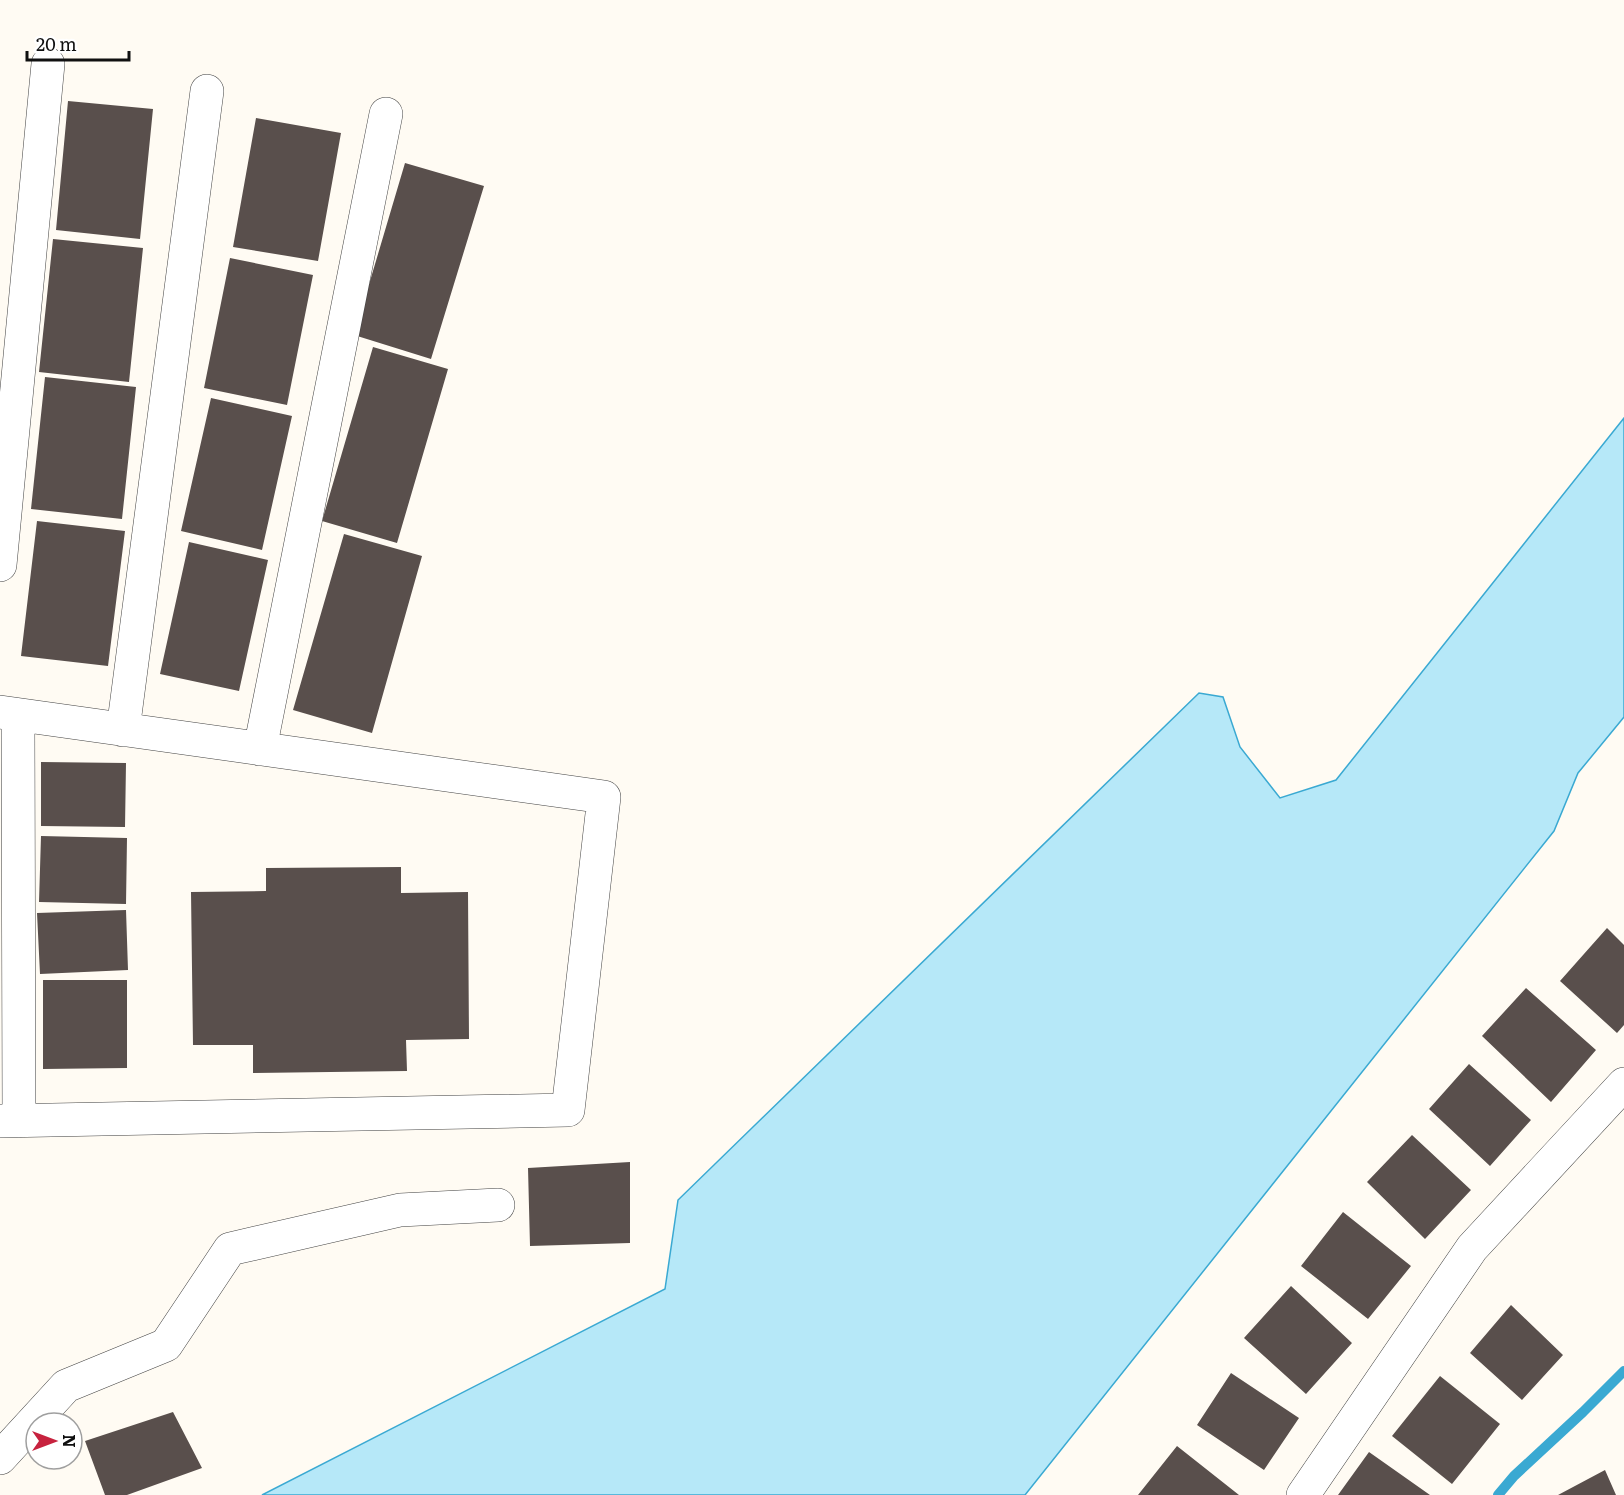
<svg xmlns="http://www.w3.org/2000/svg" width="1624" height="1495" viewBox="0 0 1624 1495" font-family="Literata,serif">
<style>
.water{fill:#b6e8f8;stroke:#3aa9d2;stroke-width:1.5}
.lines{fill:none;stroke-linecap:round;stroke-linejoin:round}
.stream{stroke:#3aa9d2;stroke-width:10}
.building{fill:#594f4c}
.minor-casing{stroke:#434343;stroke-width:34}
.minor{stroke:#fff;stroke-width:33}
</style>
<rect width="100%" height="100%" fill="#fffbf3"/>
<path class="water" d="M1624,418V717L1578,773L1554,831L1025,1495H262L665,1289L678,1200L1199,693L1223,697L1240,747L1280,798L1336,780Z"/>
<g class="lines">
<path class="stream" d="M1498,1495L1514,1476L1583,1412L1624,1371"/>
</g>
<path class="building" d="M68,101L153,109L140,239L56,230Z
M256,118L341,133L318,261L233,247Z
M405,163L484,186L431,359L354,335Z
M53,239L143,248L129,382L39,372Z
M230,258L313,275L287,405L204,388Z
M373,347L448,369L397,543L322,521Z
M45,377L136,387L122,519L31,509Z
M211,398L292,416L262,550L181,531Z
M37,521L125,531L108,666L21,656Z
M344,534L422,556L372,733L293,710Z
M189,542L268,560L239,691L160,674Z
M41,762L126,763L125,827L41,826Z
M41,836L127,838L126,904L39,902Z
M401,867V893L468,892L469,1039L406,1040L407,1071L253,1073V1045H193L191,892L266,891V868Z
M126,910L128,970L40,974L37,913Z
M1607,928L1624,945V1025L1617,1033L1560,981Z
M43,980H127V1068L43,1069Z
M1526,988L1596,1050L1551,1102L1482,1036Z
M1469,1064L1531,1120L1490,1166L1429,1109Z
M1412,1135L1471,1190L1425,1239L1367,1182Z
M630,1162V1243L530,1246L528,1168Z
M1343,1212L1411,1266L1368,1319L1301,1266Z
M1291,1286L1352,1343L1306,1394L1244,1338Z
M1511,1305L1563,1355L1522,1400L1470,1353Z
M1231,1373L1299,1418L1264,1470L1197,1425Z
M1440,1376L1500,1424L1452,1484L1392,1436Z
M173,1412L202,1468L127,1495H105L85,1441Z
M1177,1446L1239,1495H1138Z
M1369,1452L1430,1495H1338Z
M1605,1470L1616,1495H1558Z"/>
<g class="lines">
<g class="minor-casing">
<path id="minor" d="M0,565L48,64
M0,712L604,797L568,1110L0,1121
M18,715L19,1121
M123,730L207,91
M260,749L386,114
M0,1458L66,1386L166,1345L230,1249L400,1210L498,1205
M1303,1495L1472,1248L1624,1084"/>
</g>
<use href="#minor" class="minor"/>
</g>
<g transform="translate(54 1441) rotate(90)"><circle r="28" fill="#ffffff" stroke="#9f9f9f" stroke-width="1.5"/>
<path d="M0-4.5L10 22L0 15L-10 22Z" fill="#c7223e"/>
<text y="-9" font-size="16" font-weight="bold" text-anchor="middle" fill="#101010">N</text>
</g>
<path d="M27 51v9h102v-9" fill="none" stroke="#101010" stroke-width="3"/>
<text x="36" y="51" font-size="18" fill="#101010" stroke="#ffffff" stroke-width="4.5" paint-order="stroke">20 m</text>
</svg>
